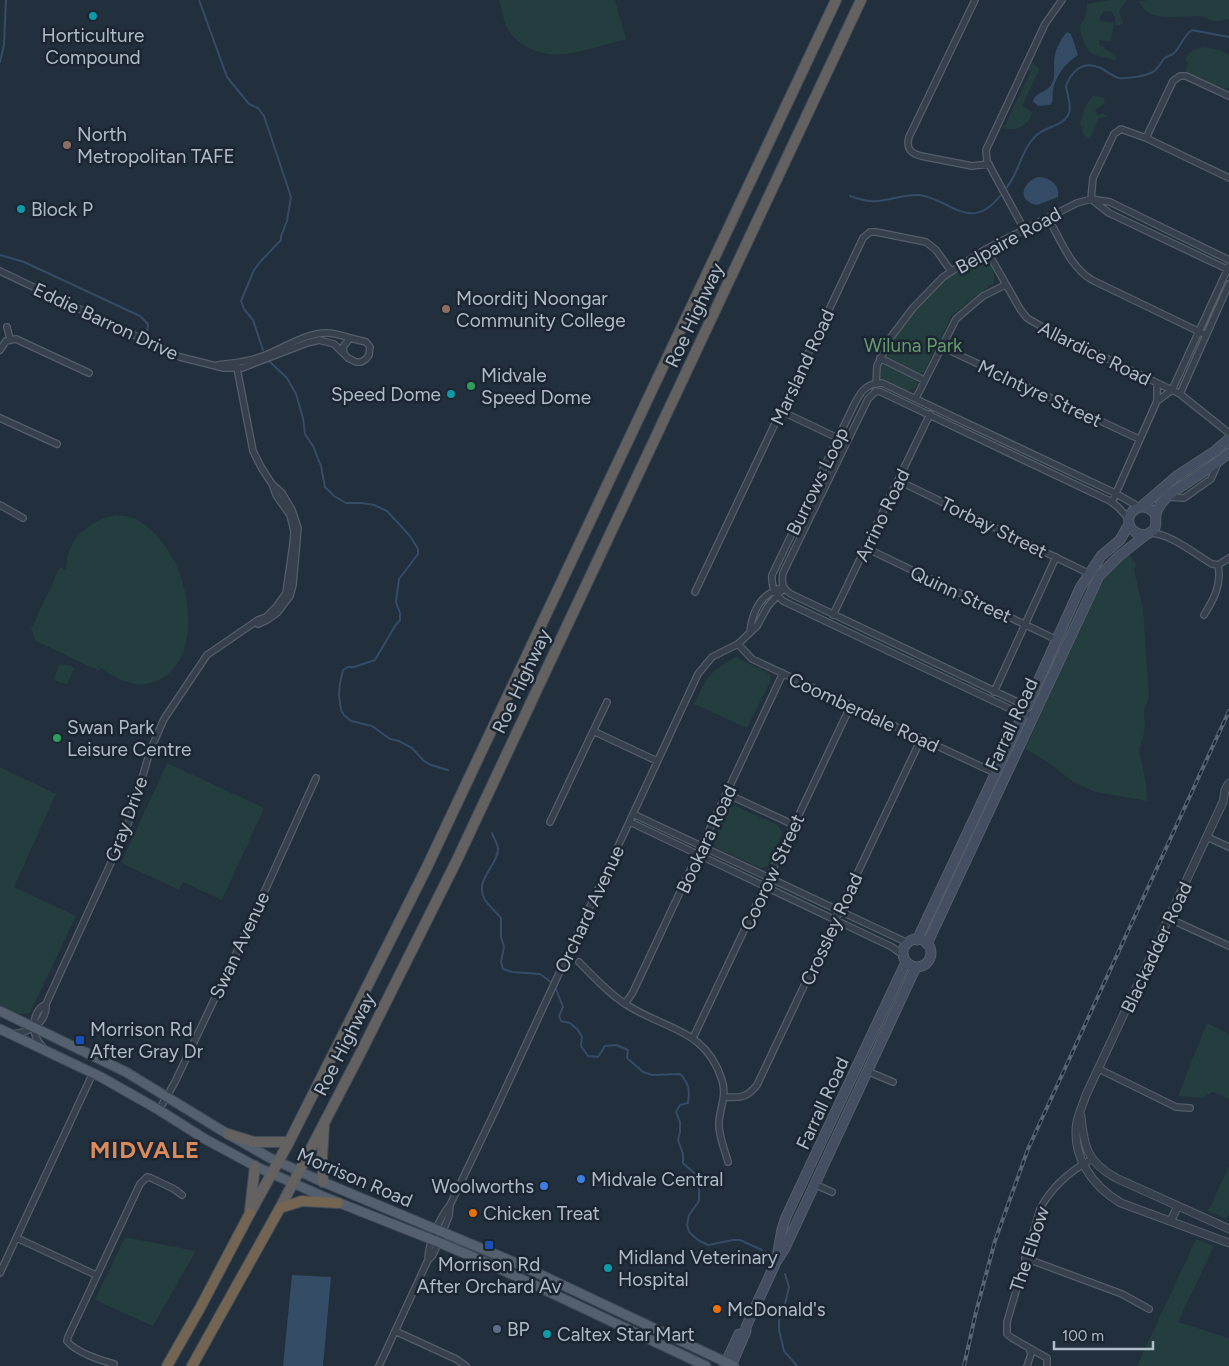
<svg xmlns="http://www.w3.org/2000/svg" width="1229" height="1366" viewBox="0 0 1229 1366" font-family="Figtree,sans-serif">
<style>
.green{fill:#243d3e}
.water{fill:#354c66}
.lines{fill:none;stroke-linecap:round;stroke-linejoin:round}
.stream{stroke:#354c66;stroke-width:2}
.minor-casing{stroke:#545f6b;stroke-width:8}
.tertiary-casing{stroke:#545f6b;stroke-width:9}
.secondary-casing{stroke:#545f6b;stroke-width:11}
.primary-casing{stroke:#3f4a56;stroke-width:11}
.trunk-casing{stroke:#414c58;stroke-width:12}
.motorway-casing{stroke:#414c58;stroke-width:12}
.minor{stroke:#36414d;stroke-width:5.5}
.tertiary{stroke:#36414d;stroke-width:7}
.secondary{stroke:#445061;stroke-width:9}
.primary{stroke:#54606d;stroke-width:9}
.trunk{stroke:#646260;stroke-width:10}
.motorway{stroke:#746452;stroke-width:10}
.rail-casing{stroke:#576575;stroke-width:4}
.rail{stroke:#1b2632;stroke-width:2;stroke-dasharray:5.5;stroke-linecap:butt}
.culture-dot{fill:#0f9aa8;stroke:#1b2632;stroke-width:2}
.education-dot{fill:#8d6e63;stroke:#1b2632;stroke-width:2}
.leisure-dot{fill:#2e9e5b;stroke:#1b2632;stroke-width:2}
.transit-dot{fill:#1a4fb4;stroke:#1b2632;stroke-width:2}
.shop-dot{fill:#3f7fe0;stroke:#1b2632;stroke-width:2}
.food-dot{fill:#e8710a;stroke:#1b2632;stroke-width:2}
.service-dot{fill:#5c6f8a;stroke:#1b2632;stroke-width:2}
.labels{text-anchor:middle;stroke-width:5;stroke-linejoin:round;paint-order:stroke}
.poi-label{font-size:19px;fill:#b1bcc9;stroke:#1b2632;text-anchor:start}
.street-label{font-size:19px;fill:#b1bcc9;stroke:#1b2632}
.park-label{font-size:19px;fill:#679b6f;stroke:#1b2632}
.district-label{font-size:24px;font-weight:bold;letter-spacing:1px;fill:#da8a5b;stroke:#1b2632}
</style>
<rect width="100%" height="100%" fill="#222f3d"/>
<path class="green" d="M499,0H615L626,39C593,47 556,65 525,46C517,41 510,35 506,26C503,18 502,8 499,0Z
M1111,0H1127L1119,11L1123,24L1115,26V17L1111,11H1104L1100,17L1101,21L1114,23L1111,42L1099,40V44L1117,58L1115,61C1108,57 1102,57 1095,55C1085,51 1081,36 1080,26L1086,15L1087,4Z
M1148,0H1229V19C1225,20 1218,22 1214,21C1208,20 1205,16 1199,16C1181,15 1147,24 1139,1Z
M1205,47L1220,50L1229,55V88H1221L1185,71L1188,63L1185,59C1189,50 1196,48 1205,47Z
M1032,63L1039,69L1038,73L1022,106L1032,112C1030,125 1014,134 1002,127L1005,125L1030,73L1029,69Z
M1093,96L1103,97L1105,103L1095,110L1098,115L1103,113L1108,117L1099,118L1090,139L1084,135L1080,123L1086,105Z
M982,257C990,261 997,275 994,283L972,299L952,315L924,372L918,374L886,359L884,357C886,329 955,262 982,257Z
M883,363L914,378L918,384L914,389L906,392L882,381L878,373L880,364Z
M116,515C123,516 131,516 138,520C155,530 169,549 177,567C193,603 198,669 151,683C135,688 114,679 101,668L99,671L36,641L31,629L60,567L66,570C66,540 87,521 116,515Z
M1129,553L1136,564L1134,570L1143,609L1149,697L1144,710L1145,725L1143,739L1139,749L1146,784L1147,801L1095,792L1073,782L1048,762L1025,749L1096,592L1107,575Z
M736,657L770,674L771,680L747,728L694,704C708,675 708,673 736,657Z
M62,664L72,666L74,669L67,684L58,682L54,678L59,665Z
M167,763L264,808L222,900L183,882L179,890L121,863Z
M0,767L56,794L14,887L76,916L30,1013L20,1014L0,1005Z
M735,806L778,825L782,833L767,867L760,868L715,847L713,839L728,807Z
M1207,1023L1229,1034V1099L1213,1092L1202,1098L1178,1096Z
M1229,1166V1214L1226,1219L1208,1211Z
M125,1237L196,1251L153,1326L95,1300Z
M1196,1239L1214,1246L1178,1322L1229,1338V1366H1137Z"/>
<path class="water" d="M1067,32L1071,34L1078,55C1065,63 1056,76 1053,90C1052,96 1054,101 1050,105L1038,106L1033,101C1036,91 1048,93 1052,83C1055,77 1054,71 1054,64C1054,52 1059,41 1067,32Z
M1038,177C1050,177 1060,185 1058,197L1037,205C1017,201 1021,183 1038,177Z
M292,1275L331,1277L323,1366H283Z"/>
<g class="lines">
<path class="stream" d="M199,0L227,77L249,104L258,108L264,116L291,197L287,221L281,236V240L261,261L254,270L241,301L244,309L253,320L263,350
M0,62L4,45L6,0
M1007,187C1020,171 1021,148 1038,134C1048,126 1064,126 1069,113C1072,105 1067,95 1066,86C1071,72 1082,61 1098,67C1105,69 1111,76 1119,78C1127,79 1145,76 1153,72C1158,69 1160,64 1163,60C1166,56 1169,56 1173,54C1181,47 1183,36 1192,30L1229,37
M850,196C858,199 868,202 877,201C891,200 905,194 919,195C949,198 970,234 1000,196
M0,255L24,262L140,316L148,324L147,334
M269,361L287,378L296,394L303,418L305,434L313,446L321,466L325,487L334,496L346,503H362L374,505L387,511L410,536L418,549V554L399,579L396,602L400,613V620L395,626L375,660L354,667H348L343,670L340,683L339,695L341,710L344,715L351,721L372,726L390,739L399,741L412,748L424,761L431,765L448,770
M492,833C493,837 497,843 498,848C499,865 473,880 485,900C489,906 496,912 501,918V937L504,947L501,962L503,969L512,972L540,974L552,983
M556,989L563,1007L559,1016L561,1021L570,1023L578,1030L582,1037L581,1046L588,1056L598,1057L605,1046L616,1045L628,1050L627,1058L643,1072L652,1075L680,1074C689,1083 690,1091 688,1103L680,1105L676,1112L680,1122V1132L678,1140L683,1154V1163L694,1173L699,1189V1201L689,1215L687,1225L689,1232L698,1240L708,1245L733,1240H740L762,1250
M785,1274L789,1287L785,1304L779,1316V1330L784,1351L797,1366"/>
<g class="minor-casing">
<path id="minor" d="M975,0L909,137C906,148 910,153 921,156L972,166L989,164
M1146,138L1173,81L1180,76H1186L1229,96
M1091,199L1093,178L1114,134L1121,129L1146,138L1229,178
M1091,199L1109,213L1229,270
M1048,218C1061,240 1070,267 1092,280L1206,335
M1024,229L987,161L986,150L1045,24L1062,0
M986,249L1020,309L1027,318L1044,328L1180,394L1229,433
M0,271L180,357L224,368H242L307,343L319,340L334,344L348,358L356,362H361L366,359L369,355L370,347L366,342L350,338L343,347L344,354
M7,327L10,339
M942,347L1139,439
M0,350L6,341L16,339L89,373
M880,358L924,380
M236,363L253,451L261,467L272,484L282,493L292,510L298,528L293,585L290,596L277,613L267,620L258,624
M218,365C233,363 248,362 263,356C283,349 306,332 328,333C335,333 343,336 350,338
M876,384L877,366L891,337L913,308L943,277L986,249L1077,203L1091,199L1110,202L1229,260
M1180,394L1229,284
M916,398L956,319L983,296L1005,285
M1157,401L1172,390L1229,266
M781,411L846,442
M0,418L57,444
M899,481L1088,573
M1168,497L1184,498L1211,479L1218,463
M1112,502L1157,401V383
M0,505L23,518
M1149,533C1168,532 1195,554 1212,564L1218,565L1229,558
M866,548L1057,640
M695,592L863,238L870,232H876L926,242L936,250L951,271
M833,615L930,414
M1204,615C1214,599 1222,584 1218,565
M750,631C753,609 761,594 783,587
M738,644L752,659L995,773
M994,692L1056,557
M1028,707L793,595C783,590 781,584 783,573L868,399L876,391L881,392L1110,501L1118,507L1129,519
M1033,715H1023L783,601C775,593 771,587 772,575L852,409C859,395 864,383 882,383L1115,493L1139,507
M593,731L657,761
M727,794L794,825
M633,814L908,943
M550,822L607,702
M630,822L892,947L903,955
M1207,837L1229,847
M1170,919L1229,946
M579,962C594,977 609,994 627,1005C666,1030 706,1029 722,1080C727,1096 720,1107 719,1122C718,1135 725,1150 728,1162
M625,1004L633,992L783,673
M13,1034C30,1032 47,1023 46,1004L126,830L136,799L150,751L164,719L207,655L258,620L266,617L276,607L286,593L293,544L294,531L290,515L276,495L272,484
M693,1038L851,705
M43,1047C30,1035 31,1012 46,1004
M1099,1069L1176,1107L1190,1108
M867,1071L893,1082
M725,1097C739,1098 747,1098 757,1085L921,739
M159,1110L175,1082L242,941L316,778
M814,1184L832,1192
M17,1238L96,1275
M1025,1258L1122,1294L1149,1309
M428,1260C428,1243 440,1217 450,1205L496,1109L698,674L712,657L738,644L757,626L768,606L784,588
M0,1273L93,1073
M395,1331L456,1359L466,1366
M114,1364C102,1361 75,1352 67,1341L68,1337L140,1184L147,1177L151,1178L174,1189L182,1195
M379,1366L428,1260L433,1255L449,1216L450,1205
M1027,1366L1031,1354L1029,1348
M1047,1366V1358L1012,1338L1007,1334V1322L1040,1209C1051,1188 1070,1171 1092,1159"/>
</g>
<g class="tertiary-casing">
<path id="tertiary" d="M1229,783L1225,790L1223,802L1086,1095C1083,1104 1079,1113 1077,1121C1071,1156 1092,1186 1121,1203L1229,1243
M1081,1116C1084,1147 1087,1162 1116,1178L1229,1229
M1171,1220L1178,1206"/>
</g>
<g class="secondary-casing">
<path id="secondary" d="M1141,507L1178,475L1215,451L1229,439
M1156,516C1146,497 1121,512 1131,528C1135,534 1144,537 1151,532C1158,527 1155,522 1156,515C1157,509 1162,502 1166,498C1173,491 1183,486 1191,480C1204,472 1217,463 1229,453
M903 953a14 14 0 1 1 28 0a14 14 0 1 1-28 0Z
M917,940L1027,706L1080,588L1101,556L1120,540L1129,524
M927,944L1099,576L1119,556L1147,534
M777,1257L782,1229L786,1217L906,962
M724,1366L739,1334
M731,1366L746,1331V1327L776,1262L785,1248L916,967"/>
</g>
<g class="primary-casing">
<path id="primary" d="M0,1011L126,1072L221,1130L270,1158L323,1182L516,1263L734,1366
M0,1029L101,1077L159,1110L205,1139L255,1166L322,1196L438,1242L494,1266L706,1366"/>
</g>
<g class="trunk-casing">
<path id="trunk" d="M228,1134L254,1142H289
M323,1182L322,1157L324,1126
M280,1208L361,1052L456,862L861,0
M250,1210L255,1166
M250,1213L289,1142L426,869L836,0"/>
</g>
<g class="motorway-casing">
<path id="motorway" d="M167,1366L200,1308L250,1213
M192,1366L280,1208L302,1201L338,1203"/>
</g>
<use href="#minor" class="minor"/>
<use href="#tertiary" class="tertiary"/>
<use href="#secondary" class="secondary"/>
<use href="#primary" class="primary"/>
<use href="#trunk" class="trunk"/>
<use href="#motorway" class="motorway"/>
<g class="rail-casing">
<path id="rail" d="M964,1366L976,1312L995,1241L1028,1149L1229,711"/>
</g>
<use href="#rail" class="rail"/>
</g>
<g class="culture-dot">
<circle cx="93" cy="16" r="5"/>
<circle cx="21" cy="209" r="5"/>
<circle cx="451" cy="394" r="5"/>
<circle cx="608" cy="1268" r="5"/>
<circle cx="547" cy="1334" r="5"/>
</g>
<g class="education-dot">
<circle cx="67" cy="145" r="5"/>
<circle cx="446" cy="309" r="5"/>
</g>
<g class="leisure-dot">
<circle cx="471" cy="386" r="5"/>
<circle cx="57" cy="738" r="5"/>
</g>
<g class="transit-dot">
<rect x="75" y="1035" width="10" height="10" rx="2.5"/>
<rect x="484" y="1240" width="10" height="10" rx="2.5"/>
</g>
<g class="shop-dot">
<circle cx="581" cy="1179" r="5"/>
<circle cx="544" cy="1186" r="5"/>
</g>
<g class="food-dot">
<circle cx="473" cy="1213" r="5"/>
<circle cx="717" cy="1309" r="5"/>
</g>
<circle class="service-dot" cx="497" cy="1329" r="5"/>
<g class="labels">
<g class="poi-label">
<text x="93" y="42" text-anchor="middle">Horticulture<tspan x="93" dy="22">Compound</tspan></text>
<text x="77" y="141">North<tspan x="77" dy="22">Metropolitan TAFE</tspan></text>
<text x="31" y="216">Block P</text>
<text x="456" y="305">Moorditj Noongar<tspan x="456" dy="22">Community College</tspan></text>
<text x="481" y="382">Midvale<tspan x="481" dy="22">Speed Dome</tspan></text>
<text x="441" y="401" text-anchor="end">Speed Dome</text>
<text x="67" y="734">Swan Park<tspan x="67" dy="22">Leisure Centre</tspan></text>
<text x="90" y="1036">Morrison Rd<tspan x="90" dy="22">After Gray Dr</tspan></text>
<text x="591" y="1186">Midvale Central</text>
<text x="534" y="1193" text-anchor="end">Woolworths</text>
<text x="483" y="1220">Chicken Treat</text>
<text x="618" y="1264">Midland Veterinary<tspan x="618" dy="22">Hospital</tspan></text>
<text x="489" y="1271" text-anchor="middle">Morrison Rd<tspan x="489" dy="22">After Orchard Av</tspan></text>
<text x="727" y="1316">McDonald's</text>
<text x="507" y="1336">BP</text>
<text x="557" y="1341">Caltex Star Mart</text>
</g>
<g class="street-label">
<text transform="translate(1008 240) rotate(-29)" y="7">Belpaire Road</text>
<text transform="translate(694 315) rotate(-65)" y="7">Roe Highway</text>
<text transform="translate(106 321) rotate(25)" y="7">Eddie Barron Drive</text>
<text transform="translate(1095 353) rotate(26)" y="7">Allardice Road</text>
<text transform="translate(802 367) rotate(-65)" y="7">Marsland Road</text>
<text transform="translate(1040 393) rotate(25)" y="7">McIntyre Street</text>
<text transform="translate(817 481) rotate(-64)" y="7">Burrows Loop</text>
<text transform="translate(882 515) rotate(-64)" y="7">Arrino Road</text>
<text transform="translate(994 527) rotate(26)" y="7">Torbay Street</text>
<text transform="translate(961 594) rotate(25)" y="7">Quinn Street</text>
<text transform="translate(521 681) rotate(-65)" y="7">Roe Highway</text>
<text transform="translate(864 712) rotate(25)" y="7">Coomberdale Road</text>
<text transform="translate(1011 724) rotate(-65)" y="7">Farrall Road</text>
<text transform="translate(126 819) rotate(-70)" y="7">Gray Drive</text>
<text transform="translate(706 839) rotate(-65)" y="7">Bookara Road</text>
<text transform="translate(772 872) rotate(-65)" y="7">Coorow Street</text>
<text transform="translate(589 909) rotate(-65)" y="7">Orchard Avenue</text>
<text transform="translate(831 929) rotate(-65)" y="7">Crossley Road</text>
<text transform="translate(239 945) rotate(-65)" y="7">Swan Avenue</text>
<text transform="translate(1156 947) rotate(-65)" y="7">Blackadder Road</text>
<text transform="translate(344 1044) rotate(-63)" y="7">Roe Highway</text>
<text transform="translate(822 1103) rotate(-65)" y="7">Farrall Road</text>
<text transform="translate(355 1177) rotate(23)" y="7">Morrison Road</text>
<text transform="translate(1029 1249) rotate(-72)" y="7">The Elbow</text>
</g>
<g class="park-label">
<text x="913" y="352">Wiluna Park</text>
</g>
<g class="district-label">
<text x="145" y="1158">MIDVALE</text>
</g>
</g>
<path d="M1054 1341v8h99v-8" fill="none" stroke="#b1bcc9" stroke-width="2.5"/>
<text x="1062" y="1341" font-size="15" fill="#b1bcc9" stroke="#1b2632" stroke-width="4" paint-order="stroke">100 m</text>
</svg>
